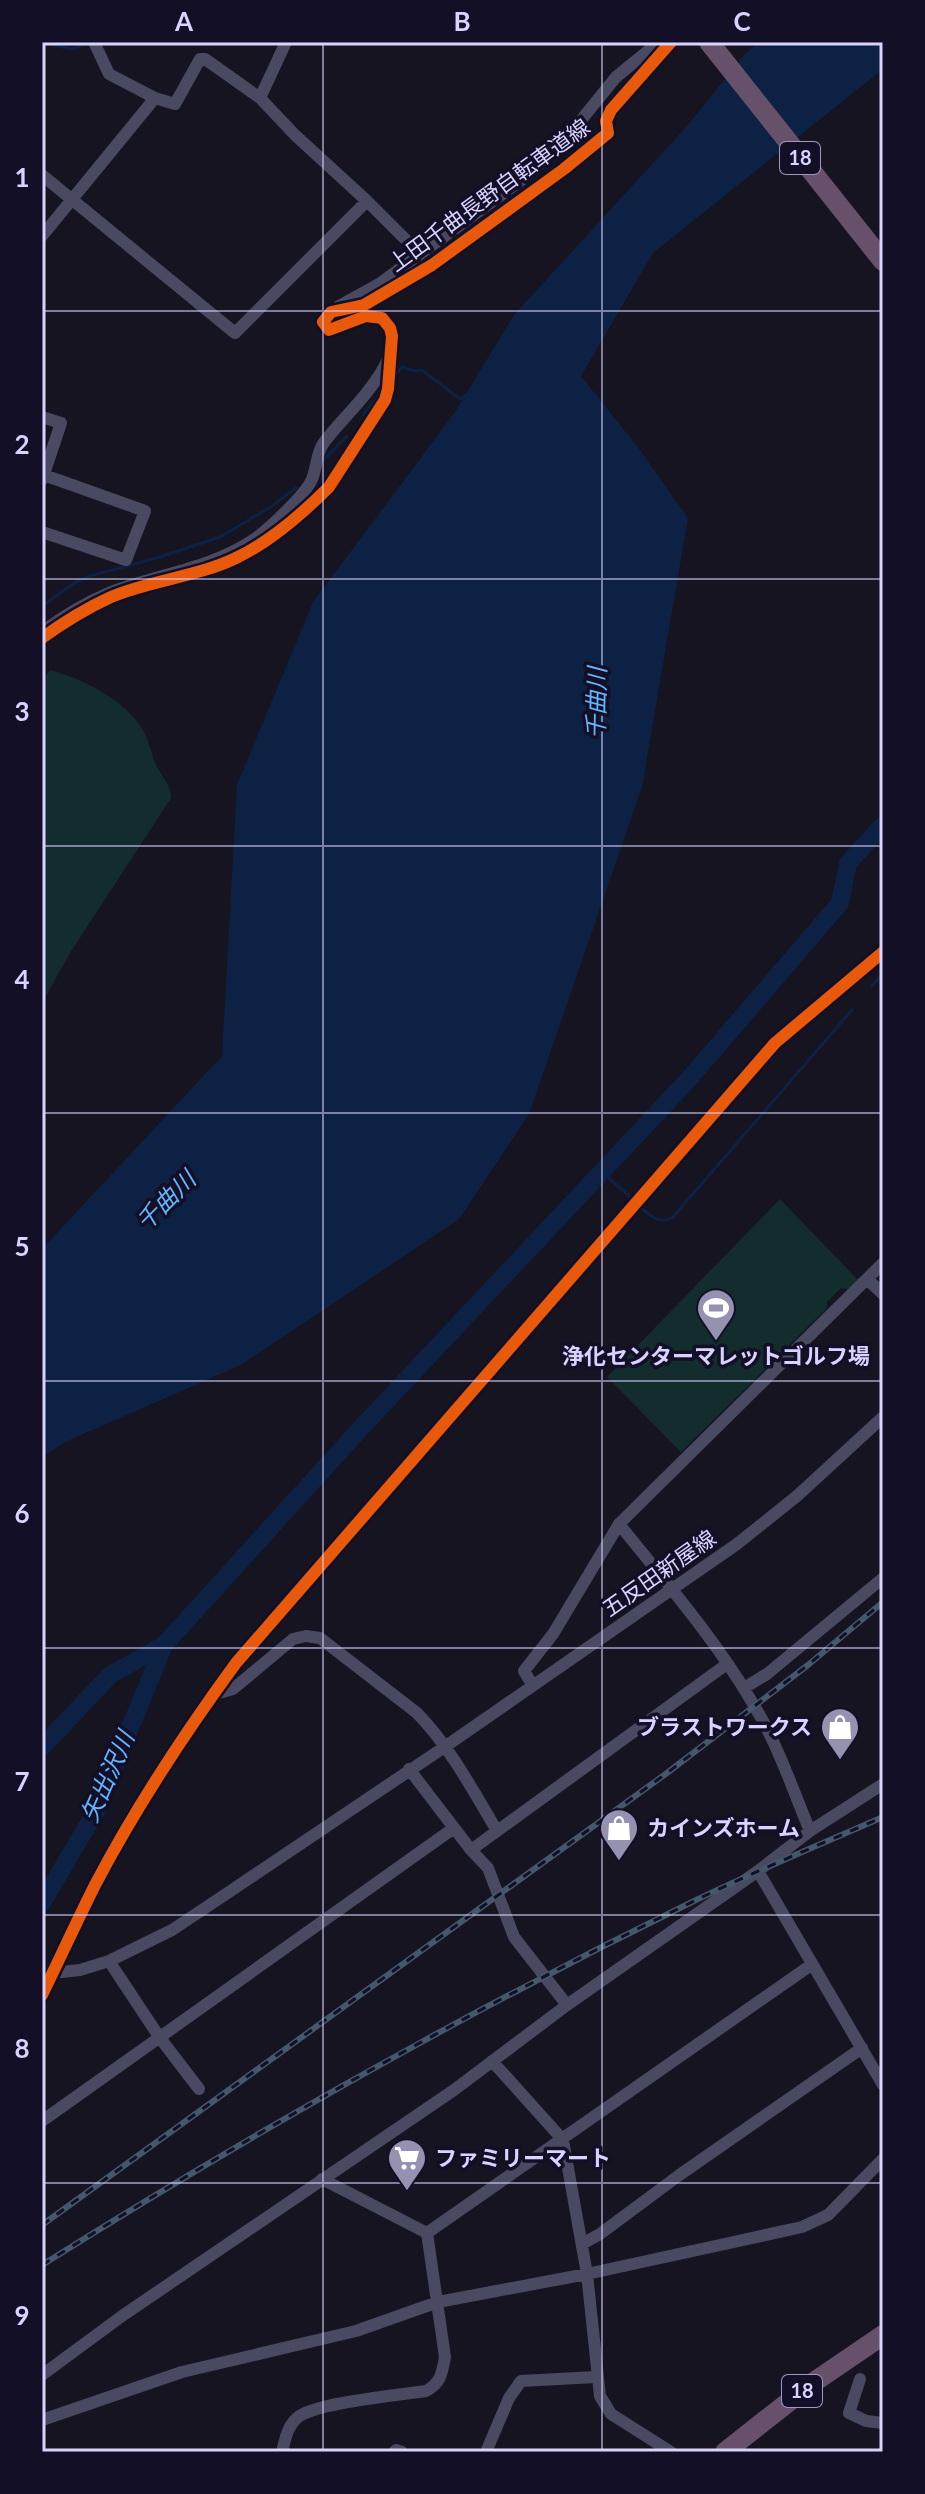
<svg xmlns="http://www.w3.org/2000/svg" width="925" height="2494" viewBox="0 0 925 2494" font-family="Lato,'Noto Sans JP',sans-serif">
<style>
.green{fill:#132c2d}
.water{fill:#0d2144}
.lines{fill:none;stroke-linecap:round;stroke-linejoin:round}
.stream{stroke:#0d2144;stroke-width:3}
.river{stroke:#0d2144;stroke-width:18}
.minor{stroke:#4a4962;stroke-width:12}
.highway{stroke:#67516a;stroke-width:20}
.rail-casing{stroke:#43596b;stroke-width:6}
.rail{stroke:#130f26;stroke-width:3;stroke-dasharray:9;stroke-linecap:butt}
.cycleway-casing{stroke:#130f26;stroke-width:17}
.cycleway{stroke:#e8590c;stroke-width:12}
.grid{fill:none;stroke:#d9d4ff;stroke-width:2;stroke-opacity:0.55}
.labels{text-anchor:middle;stroke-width:7;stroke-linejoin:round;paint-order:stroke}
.shield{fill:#130f26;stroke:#9e99be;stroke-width:2}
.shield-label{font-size:20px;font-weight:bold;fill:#d9d4ff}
.street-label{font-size:22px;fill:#d9d4ff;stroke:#130f26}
.poi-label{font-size:22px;font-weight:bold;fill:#d9d4ff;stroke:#130f26;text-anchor:start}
.water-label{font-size:24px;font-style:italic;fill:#62b6ff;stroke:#130f26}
.neatline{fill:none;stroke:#d9d4ff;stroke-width:3}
.grid-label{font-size:26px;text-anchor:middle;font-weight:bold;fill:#d9d4ff}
</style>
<rect width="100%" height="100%" fill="#161421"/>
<path class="green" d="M50,670C83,679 124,699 143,730C149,741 151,753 156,765C162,777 171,784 171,798L70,953L42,1003V681Z
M780,1199L858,1280L848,1289L841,1288L827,1302V1308L681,1452L607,1377Z"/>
<path class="water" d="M759,42H883V69L653,253L581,376L637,446L688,518L642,787L529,1114L459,1219L241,1365L65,1442L42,1457V1249L222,1056L237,785L313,602L455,412L514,315L687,126L746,53Z"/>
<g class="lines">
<path class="stream" d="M42,42L71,49L89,43
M394,376L402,367L415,371L422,370L460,399L466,395
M363,415L384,389
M320,464L347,436
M42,606L76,582L90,576L160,557L220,537L272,506L296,488
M872,986L883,973
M602,1172L635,1201
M640,1207C650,1215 660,1226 673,1217L852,1010"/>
<path class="river" d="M42,1747L110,1675L164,1645L360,1429L688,1080L840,903L848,863L883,825
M42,1903L96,1811L164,1645"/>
<path class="minor" d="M94,42L109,74L155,98L175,104L200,59H205L260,98L295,135L367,201L419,253
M260,98L286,42
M42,175L235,333L367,201
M42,236L155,98
M42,417L61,423L42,480
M42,532L126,560L145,511L44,475
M42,632C62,617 87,602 111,592C158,574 210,569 253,540C267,531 307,493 312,479C317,468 316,454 323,444C342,415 419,354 382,318L366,316L329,330L323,322L339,306L379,284L523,179L565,140L616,77L659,42
M867,1279L883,1294
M619,1524C665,1581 715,1639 752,1702C777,1742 792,1788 810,1831
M532,1684L524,1671L553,1634L619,1524L883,1263
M744,1688L767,1674L883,1578
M212,1695L233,1689L293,1639L306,1636L320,1638L417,1713C450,1747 472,1789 496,1829
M409,1769L471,1850L488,1868L514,1937L567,2005
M471,1850L727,1664
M758,1871L883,2085
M109,1961L160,2038L199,2089
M42,1974L80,1970L109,1961L172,1930L232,1890L446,1746L737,1544L797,1496L883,1417
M42,1995C60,1958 77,1921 95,1885C136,1807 184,1734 236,1663L775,1043L883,952
M492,2061L563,2140L587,2274L600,2396L611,2414L671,2452
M42,2121L454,1828
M322,2179L427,2233
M427,2233L811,1965
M582,2244L600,2234L678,2176L862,2048
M42,2375L122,2316L454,2090L567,2005L758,1871L810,1831L883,1784
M860,2379L849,2413L866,2421L883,2423
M42,2420L182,2372L356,2331L438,2302L587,2274L802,2227L828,2215L883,2159
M282,2452C285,2440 287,2427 297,2418C313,2403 400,2395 426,2391C441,2383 442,2373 445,2357L427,2233
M394,2452L396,2450L402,2452
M486,2452L509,2398L521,2381L596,2377"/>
<path class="highway" d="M709,42L883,261
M725,2452L814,2382L883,2335"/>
<g class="rail-casing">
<path id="rail" d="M42,2225L667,1773L808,1665L883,1602
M42,2265C252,2133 467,2012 690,1903C753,1872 819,1845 883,1817"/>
</g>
<use href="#rail" class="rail"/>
<g class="cycleway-casing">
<path id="cycleway" d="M42,638C64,622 87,608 111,597C151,580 197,577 236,558C270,542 302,514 329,487L385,400L388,389L392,336L390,328L382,318L366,316L329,330L323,322L331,312L364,305L432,265L564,169L608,133L606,121L611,110L671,42
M42,1995C60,1958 77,1921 95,1885C136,1807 184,1734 236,1663L775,1043L883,952"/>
</g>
<use href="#cycleway" class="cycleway"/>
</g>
<path class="grid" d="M323,42V2452M602,42V2452M42,311H883M42,579H883M42,846H883M42,1113H883M42,1381H883M42,1648H883M42,1915H883M42,2183H883"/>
<defs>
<g id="stadium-pin" transform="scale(2)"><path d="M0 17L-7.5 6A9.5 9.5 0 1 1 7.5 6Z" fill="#9591b1" stroke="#130f26"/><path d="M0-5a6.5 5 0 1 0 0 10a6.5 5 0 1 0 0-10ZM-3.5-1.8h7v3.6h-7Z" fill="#fff"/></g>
<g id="shop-pin" transform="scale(2)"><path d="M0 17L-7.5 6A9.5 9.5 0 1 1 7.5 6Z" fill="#9591b1" stroke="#130f26"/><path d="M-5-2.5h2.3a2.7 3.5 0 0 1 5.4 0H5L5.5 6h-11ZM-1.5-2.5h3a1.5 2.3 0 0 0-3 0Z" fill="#fff"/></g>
<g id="supermarket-pin" transform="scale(2)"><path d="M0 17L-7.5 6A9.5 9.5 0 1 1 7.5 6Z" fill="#9591b1" stroke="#130f26"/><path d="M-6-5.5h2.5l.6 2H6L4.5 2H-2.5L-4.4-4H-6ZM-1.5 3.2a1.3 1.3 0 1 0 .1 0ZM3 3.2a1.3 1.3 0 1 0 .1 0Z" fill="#fff"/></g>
</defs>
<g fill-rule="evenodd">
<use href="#stadium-pin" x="716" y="1308"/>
<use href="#shop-pin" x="840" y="1727"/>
<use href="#shop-pin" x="619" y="1828"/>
<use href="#supermarket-pin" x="407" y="2158"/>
</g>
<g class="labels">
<g class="shield">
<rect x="780" y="142" width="40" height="32" rx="6"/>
<rect x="782" y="2375" width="40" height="32" rx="6"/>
</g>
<g class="shield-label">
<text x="800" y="165">18</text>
<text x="802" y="2398">18</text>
</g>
<g class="street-label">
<text transform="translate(489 195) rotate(-36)" y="8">上田千曲長野自転車道線</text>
<text transform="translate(659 1573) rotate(-35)" y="8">五反田新屋線</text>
</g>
<g class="poi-label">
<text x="716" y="1364" text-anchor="middle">浄化センターマレットゴルフ場</text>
<text x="812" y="1735" text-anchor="end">ブラストワークス</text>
<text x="647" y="1836">カインズホーム</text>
<text x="435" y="2166">ファミリーマート</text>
</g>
<g class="water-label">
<text transform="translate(597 703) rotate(-89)" y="8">千曲川</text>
<text transform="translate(166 1201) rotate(-45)" y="8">千曲川</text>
<text transform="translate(108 1777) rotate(-66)" y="8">矢出沢川</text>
</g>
</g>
<rect width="925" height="2494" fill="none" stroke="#130f26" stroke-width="88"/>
<rect x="44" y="44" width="837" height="2406" class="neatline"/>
<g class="grid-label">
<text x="184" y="31">A</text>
<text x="462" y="31">B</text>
<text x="742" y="31">C</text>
<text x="22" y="187">1</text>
<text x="22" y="454">2</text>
<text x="22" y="721">3</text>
<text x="22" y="989">4</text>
<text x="22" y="1256">5</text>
<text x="22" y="1523">6</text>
<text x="22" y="1791">7</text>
<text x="22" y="2058">8</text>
<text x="22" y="2325">9</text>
</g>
</svg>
